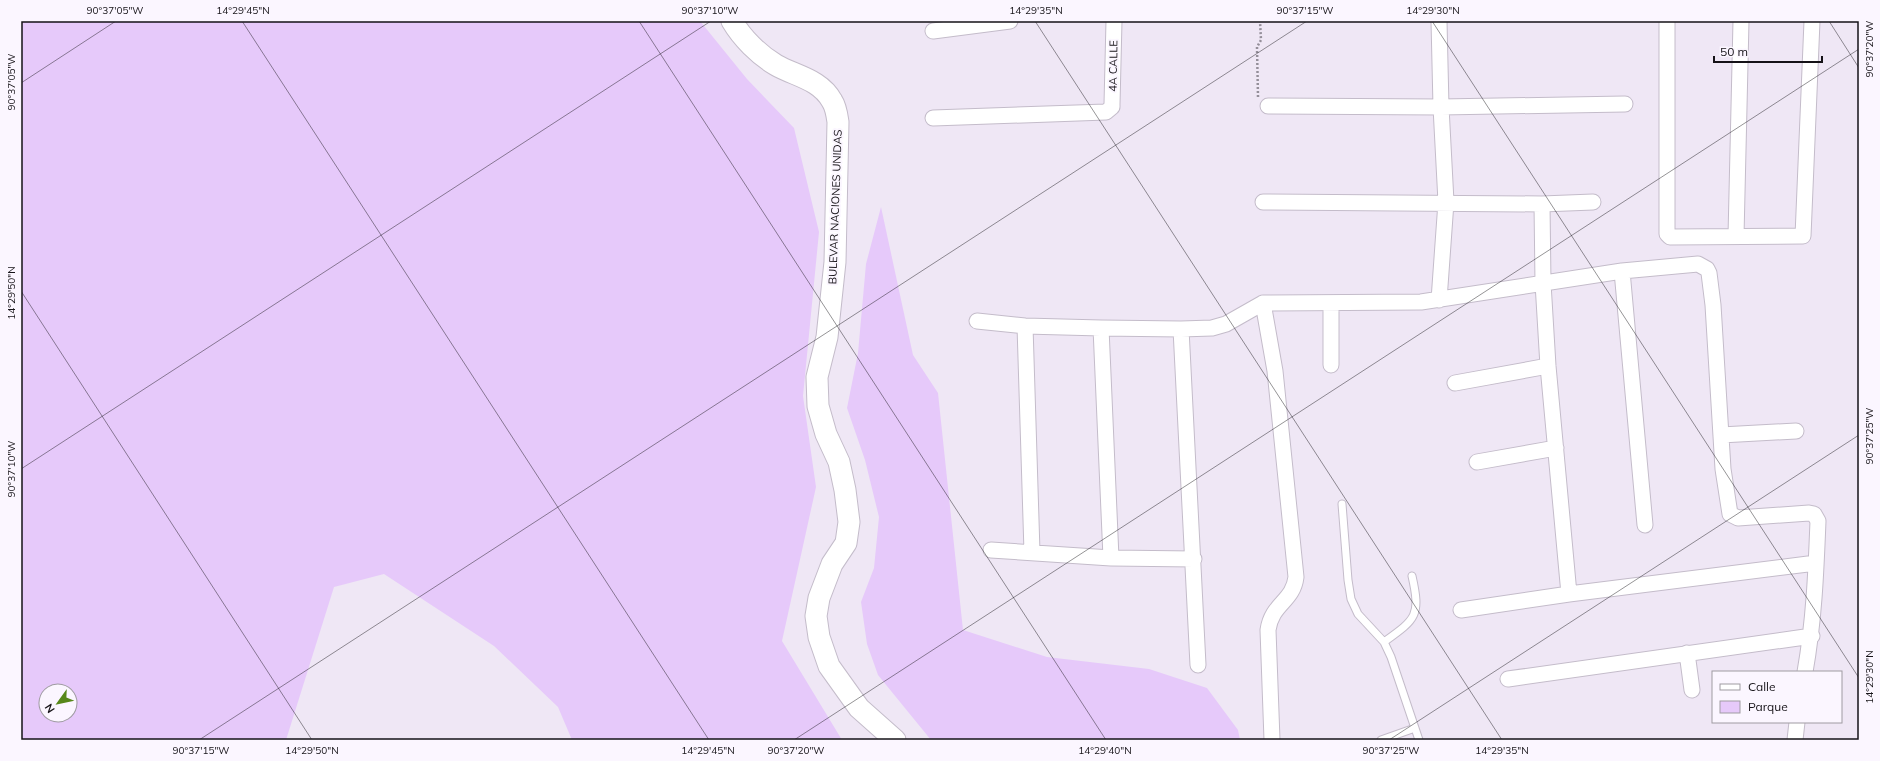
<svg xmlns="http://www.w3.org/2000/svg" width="1880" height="761" viewBox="0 0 1880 761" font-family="Mulish,sans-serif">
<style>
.green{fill:#e6c9fa;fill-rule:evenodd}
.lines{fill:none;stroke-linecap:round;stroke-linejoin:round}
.lane-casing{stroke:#c4bcca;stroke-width:9}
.street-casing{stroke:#c4bcca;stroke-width:17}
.secondary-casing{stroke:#c4bcca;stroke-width:23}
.path{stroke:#958f9a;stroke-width:2.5;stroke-dasharray:2 2;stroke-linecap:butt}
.lane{stroke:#fff;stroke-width:7}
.street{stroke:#fff;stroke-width:15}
.secondary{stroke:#fff;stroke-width:21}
.ticks{fill:none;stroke:#151217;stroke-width:1;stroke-opacity:0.45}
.labels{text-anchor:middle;stroke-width:4;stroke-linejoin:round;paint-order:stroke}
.street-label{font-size:11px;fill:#151217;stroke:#fbf6ff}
.neatline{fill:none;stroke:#151217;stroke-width:1.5}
.ticks-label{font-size:10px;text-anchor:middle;fill:#151217}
</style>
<rect width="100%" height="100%" fill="#efe7f5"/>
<path class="green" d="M21,21H700L747,79L794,128L819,232L803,396L816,487L782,641L842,740H572L558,707L494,646L384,574L334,587L286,740H21ZM46,691H70V715H46Z
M881,207L913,355L938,393L963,630L1047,657L1149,669L1207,688L1238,730L1240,740H931L878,675L867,644L861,602L874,568L879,517L865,460L847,408L858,353L866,264Z"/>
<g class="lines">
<g class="lane-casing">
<path id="lane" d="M1342,504L1348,580L1351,599L1358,614L1384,642L1391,657L1419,740
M1384,642C1416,619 1421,616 1412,576
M1381,740L1415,728"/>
</g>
<g class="street-casing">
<path id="street" d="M1667,21V234L1670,237L1803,236L1812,21
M933,31L1010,21
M1268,106L1441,107L1625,104
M933,118L1106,112L1112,107V104L1114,21
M1263,202L1542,204L1593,202
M1542,204L1543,283L1548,366L1569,594
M1736,236L1741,21
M1622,271L1698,264L1707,269L1709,273L1713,305L1723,469L1730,514L1738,518L1809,513L1814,514L1818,521C1816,572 1814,621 1805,672
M1439,300L1446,202L1441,107L1439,21
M1263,303L1275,371L1296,577C1293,602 1272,603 1268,630L1272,740
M1331,303V365
M977,321L1025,326L1101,328L1181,329L1212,328L1226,324L1263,303L1421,302L1622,271L1645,525
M1025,326L1032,552
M1101,328L1111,558
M1181,329L1198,665
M1455,383L1548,366
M1721,435L1796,431
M1477,462L1556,448
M991,550L1111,558L1194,559
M1461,610L1569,594L1816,563
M1687,653L1692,690
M1508,679L1812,636
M1795,740L1797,722"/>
</g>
<g class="secondary-casing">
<path id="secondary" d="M732,21C742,38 759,55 776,65C795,76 820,79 832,101C836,107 837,115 838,122L835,262L827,337L817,377L818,406L826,434L839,462L845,490L849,522L846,543L832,564L819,598L816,616L819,637L829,666L859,708L895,740"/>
</g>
<path class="path" d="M1258,97L1257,47L1261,40L1260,21"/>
<use href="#lane" class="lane"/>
<use href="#street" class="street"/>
<use href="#secondary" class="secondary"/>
</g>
<path class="ticks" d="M242,21L709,740M639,21L1106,740M1035,21L1502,740M1432,21L1859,678M1829,21L1859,68M21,83L116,21M21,291L312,740M21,469L711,21M199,740L1307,21M794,740L1859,49M1389,740L1859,435"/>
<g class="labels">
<g class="street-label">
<text transform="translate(1113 66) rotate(-89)" y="4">4A CALLE</text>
<text transform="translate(835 207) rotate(-88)" y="4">BULEVAR NACIONES UNIDAS</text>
</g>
</g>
<rect width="1880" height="761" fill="none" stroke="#fbf6ff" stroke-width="44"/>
<rect x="1712" y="671" width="130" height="52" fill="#fbf6ff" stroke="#9f9ba2"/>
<rect x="1720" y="684" width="20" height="6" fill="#ffffff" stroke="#9f9ba2"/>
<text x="1748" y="691" font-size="12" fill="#151217">Calle</text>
<rect x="1720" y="701" width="20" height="12" fill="#e6c9fa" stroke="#9f9ba2"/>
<text x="1748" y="711" font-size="12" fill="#151217">Parque</text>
<g transform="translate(58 703) rotate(237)"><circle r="19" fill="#fbf6ff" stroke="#9f9ba2"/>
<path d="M0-3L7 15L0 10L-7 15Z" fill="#57871a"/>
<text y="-6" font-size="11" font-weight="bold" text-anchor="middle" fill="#151217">N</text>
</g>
<path d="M1714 56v6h108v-6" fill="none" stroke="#151217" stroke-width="2"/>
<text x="1720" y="56" font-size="12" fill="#151217" stroke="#fbf6ff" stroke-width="3" paint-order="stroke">50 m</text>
<rect x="22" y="22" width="1836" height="717" class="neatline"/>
<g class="ticks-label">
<text x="115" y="14">90°37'05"W</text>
<text x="243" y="14">14°29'45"N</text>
<text x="710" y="14">90°37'10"W</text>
<text x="1036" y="14">14°29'35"N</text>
<text x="1305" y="14">90°37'15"W</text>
<text x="1433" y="14">14°29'30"N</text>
<text transform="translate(1869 49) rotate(-90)" y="4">90°37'20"W</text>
<text transform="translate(11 82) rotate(-90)" y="4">90°37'05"W</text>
<text transform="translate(11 293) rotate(-90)" y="4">14°29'50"N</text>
<text transform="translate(1869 436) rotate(-90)" y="4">90°37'25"W</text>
<text transform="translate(11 469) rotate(-90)" y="4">90°37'10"W</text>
<text transform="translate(1869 677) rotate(-90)" y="4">14°29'30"N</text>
<text x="201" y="754">90°37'15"W</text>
<text x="312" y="754">14°29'50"N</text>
<text x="708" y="754">14°29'45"N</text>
<text x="796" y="754">90°37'20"W</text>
<text x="1105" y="754">14°29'40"N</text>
<text x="1391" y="754">90°37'25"W</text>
<text x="1502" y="754">14°29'35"N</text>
</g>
</svg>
